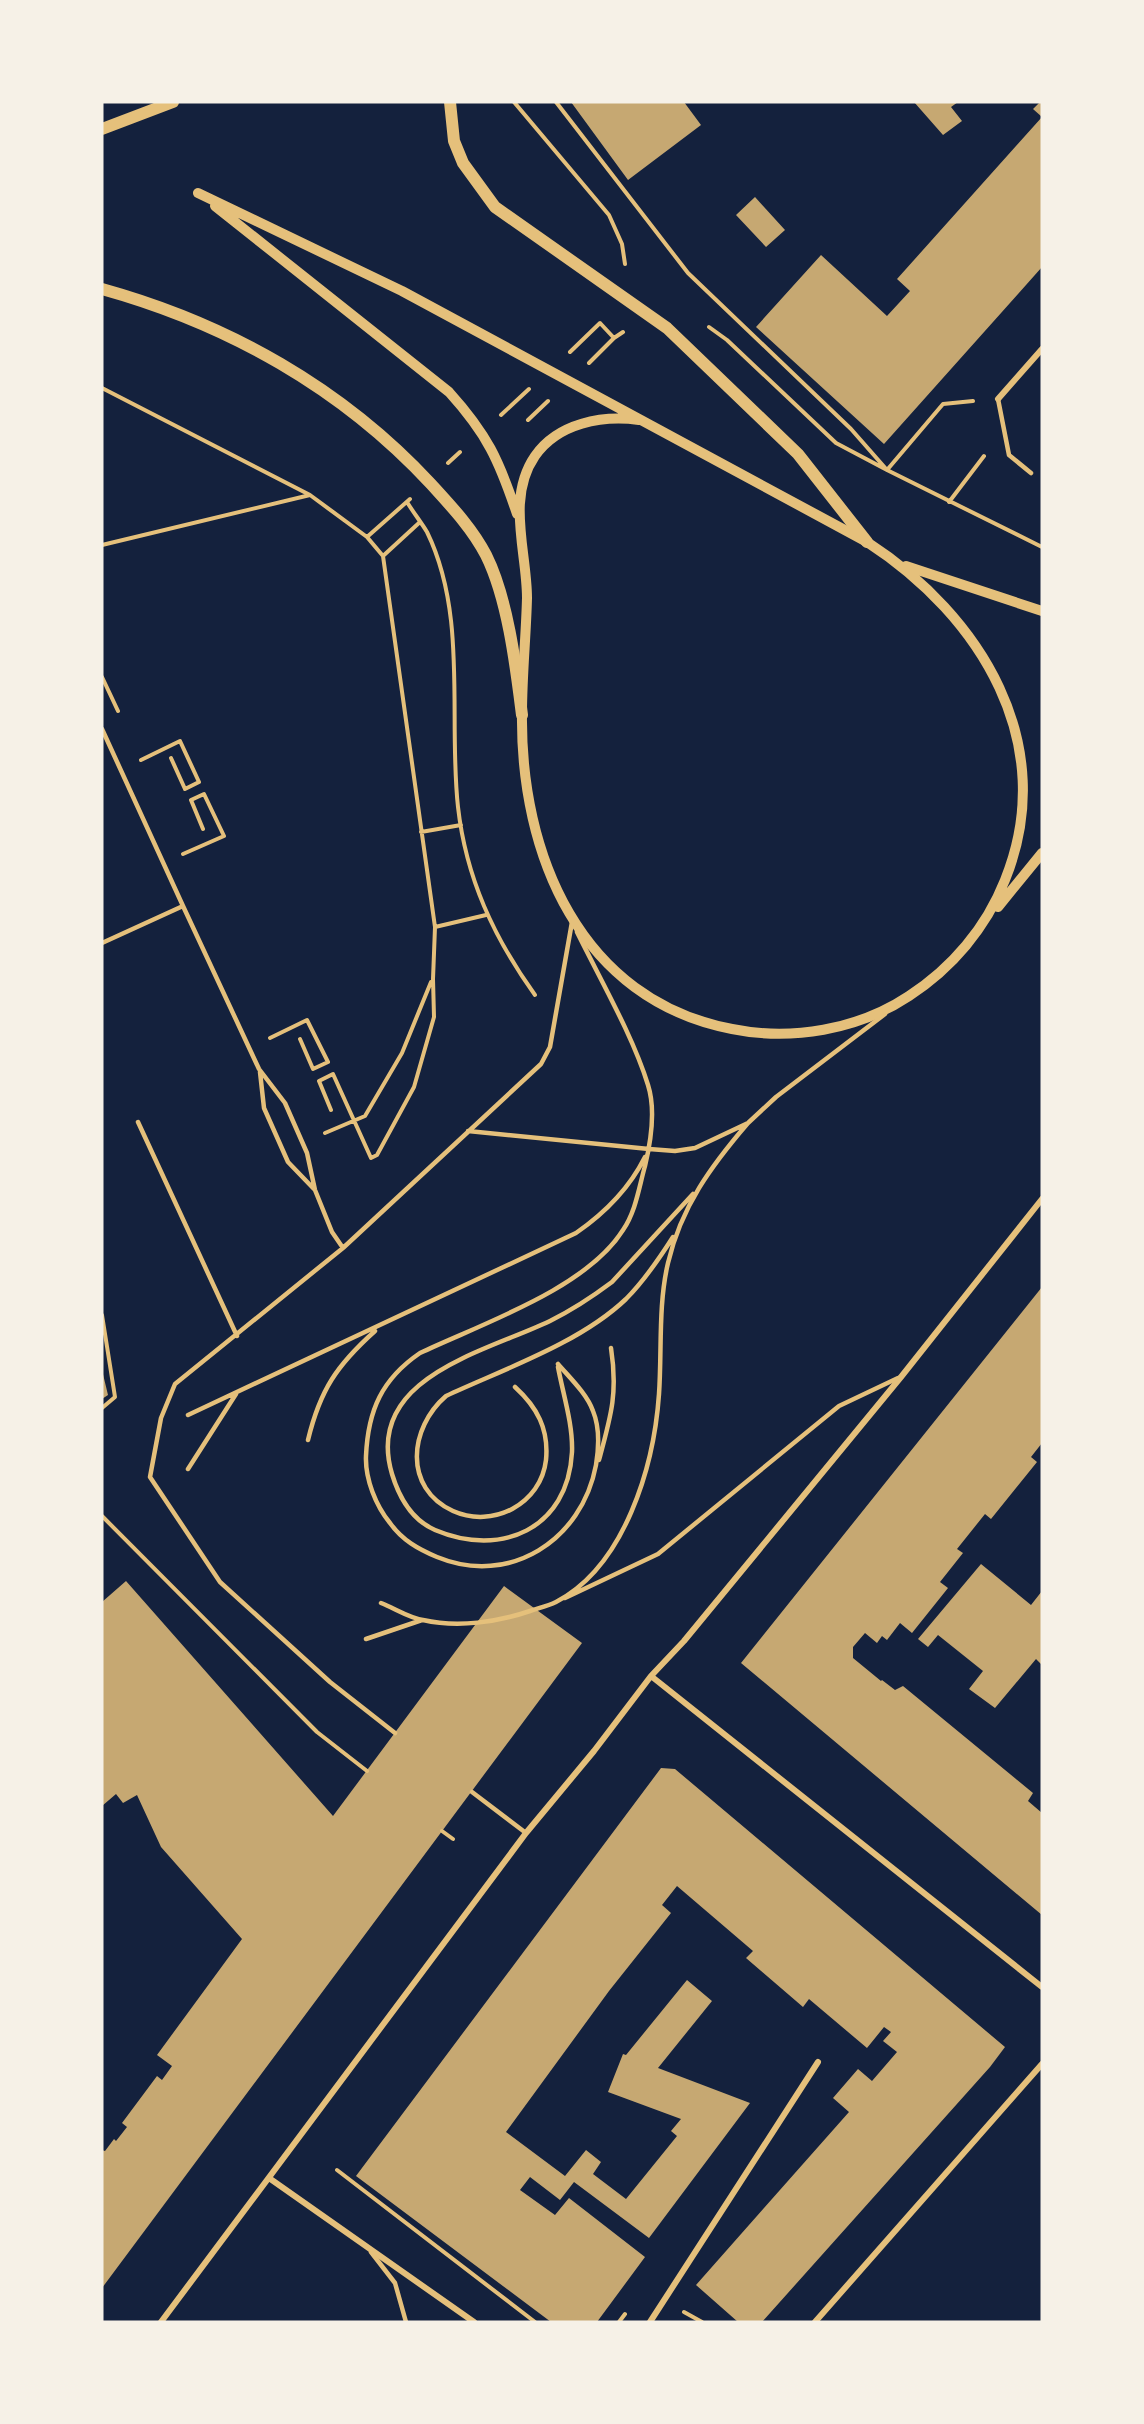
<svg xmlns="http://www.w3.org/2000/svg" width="1144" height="2424" viewBox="0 0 1144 2424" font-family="Arial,sans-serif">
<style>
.building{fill:#c6a872}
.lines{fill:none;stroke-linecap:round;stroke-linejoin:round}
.path{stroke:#e5c07b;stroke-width:4}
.service{stroke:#e5c07b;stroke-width:4.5}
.minor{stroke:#e5c07b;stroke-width:6}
.tertiary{stroke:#e5c07b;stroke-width:10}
.secondary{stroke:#e5c07b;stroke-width:12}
</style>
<rect width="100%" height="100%" fill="#14213d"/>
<path class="building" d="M571,102H684L701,125L628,180Z
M914,102H958L951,107L962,121L943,135Z
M1040,102H1042V267L884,444L756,327L821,255L887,316L910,291L897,279L1042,117L1033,109Z
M755,197L785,230L766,247L736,215Z
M1042,1287V1443L1031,1457L1037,1462L991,1519L985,1514L957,1549L963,1553L940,1582L948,1588L912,1633L900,1623L887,1640L882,1636L877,1643L865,1633L853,1647V1658L881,1681L882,1680L895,1690L903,1686L1033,1793L1028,1801L1042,1813V1915L741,1663Z
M102,1370L108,1395L102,1399Z
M981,1564L1031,1605L1042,1591V1665L1036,1659L995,1708L969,1689L983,1671L938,1635L928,1647L918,1639Z
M126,1581L333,1816L504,1586L582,1643L102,2288V2150L105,2151L114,2139L116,2141L127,2127L122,2123L157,2076L162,2080L172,2066L157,2055L242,1939L161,1847L137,1795L123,1803L116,1794L102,1806V1602Z
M661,1768L675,1769L1005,2047L990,2067L762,2322H738L696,2285L849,2112L833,2098L858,2069L872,2081L897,2052L883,2041L891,2032L884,2027L867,2048L809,1999L803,2007L746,1958L753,1951L677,1886L662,1905L671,1913L609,1991L506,2132L565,2176L586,2150L601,2162L593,2174L626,2199L677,2136L671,2131L681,2119L608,2092L623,2054L626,2055L687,1980L712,2001L658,2068L750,2103L649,2238L574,2182L560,2200L530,2177L520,2190L555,2215L569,2198L645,2257L597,2322H551L356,2176Z"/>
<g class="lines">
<path class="path" d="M514,102L609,215L622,244L625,264
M556,102L688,273L851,429L887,470L1042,547
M709,327L727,340L836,443L887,470
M570,352L600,323L614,338L623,332
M589,363L614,338
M102,388L310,495L367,537L410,499
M501,415L529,389
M528,420L548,401
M448,463L460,452
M887,470L943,404L973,401
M407,502C413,512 421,522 427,532C468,616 448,718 458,807C466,878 494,938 535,995
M949,502L984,456
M102,545L310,495
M383,556L420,522
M102,677L118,711
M141,760L180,741L199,782L185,789L171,758
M421,832L461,825
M183,854L224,836L204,794L191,800L203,829
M435,927L486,915
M270,1038L307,1020L328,1062L313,1069L300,1039
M331,1110L319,1081L333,1074L371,1158L377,1155L414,1087L434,1017L433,979L435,927L383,556L367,537
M325,1133L365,1116L402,1053L431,982
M102,1315L115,1397L102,1408
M102,1516L317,1732L367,1771
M442,1831L453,1839
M337,2170L535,2322
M684,2312L702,2322
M619,2322L625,2314"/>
<path class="service" d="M998,399L1009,455L1031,473
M102,729L183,906L102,943
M183,906L259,1069L285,1103L307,1153L315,1190L332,1232L343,1248
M260,1072L264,1108L288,1162L314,1189
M138,1122L237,1336
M468,1131L649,1149L675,1151L695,1148L748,1123L776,1097L885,1014
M558,1364C570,1378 587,1394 593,1411C600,1428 599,1447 596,1465C582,1540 510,1587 437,1557C418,1549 402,1540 390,1523C376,1506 365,1479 366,1456C368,1410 382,1379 420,1353C481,1324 586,1289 623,1230C636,1211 639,1187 645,1166C651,1141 656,1110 648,1085C633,1036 600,979 577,932
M558,1367C563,1394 573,1424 572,1452C568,1529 501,1558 435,1530C412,1520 399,1497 392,1474C363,1377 488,1351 550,1321C572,1310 592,1297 612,1282L693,1194
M515,1387C537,1407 549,1429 546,1460C541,1504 493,1529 453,1511C403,1488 409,1428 446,1396C504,1369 580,1343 626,1299C645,1280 659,1259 673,1237
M188,1415L576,1233C605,1213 629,1189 645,1157
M308,1440C320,1390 337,1365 375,1331
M599,1460C611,1416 618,1393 611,1348
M188,1469L236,1394
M565,1598L658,1554L839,1406L898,1378
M381,1603C394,1608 409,1618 423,1620C458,1628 498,1622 530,1611C539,1608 548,1606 556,1602C625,1566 654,1466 659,1394C662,1351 658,1305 668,1263C681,1207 711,1166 748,1123
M366,1639L422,1620
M395,1733L330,1682L220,1582L150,1477L161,1418L175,1384L343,1248L541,1064L550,1047L572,922
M472,1792L526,1833
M371,2252L395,2283L406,2322"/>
<path class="minor" d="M998,399L1042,349
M651,1676L1042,1987
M269,2178L474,2322
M161,2322L526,1833L594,1751L651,1676L684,1641L901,1377L1042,1199
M650,2322L818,2062
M815,2322L1042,2064"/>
<path class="tertiary" d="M198,193L402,291L867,542C981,616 1060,744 1005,880C986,928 952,968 909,996C858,1030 791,1041 732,1029C580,1000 520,854 522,713C522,675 526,637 527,598C527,552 506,498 535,456C558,423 602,415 639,420
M215,206L449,392C487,434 499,460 517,514
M906,566L1042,611
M998,907L1042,853"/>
<path class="secondary" d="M450,102L454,141L463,163L495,207L667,328L798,454L867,542
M102,129L173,102
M102,289C228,324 342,388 431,484C451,506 472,528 486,555C508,599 516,667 522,715"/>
</g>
<rect width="1144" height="2424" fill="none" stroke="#f6f1e7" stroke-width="207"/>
</svg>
